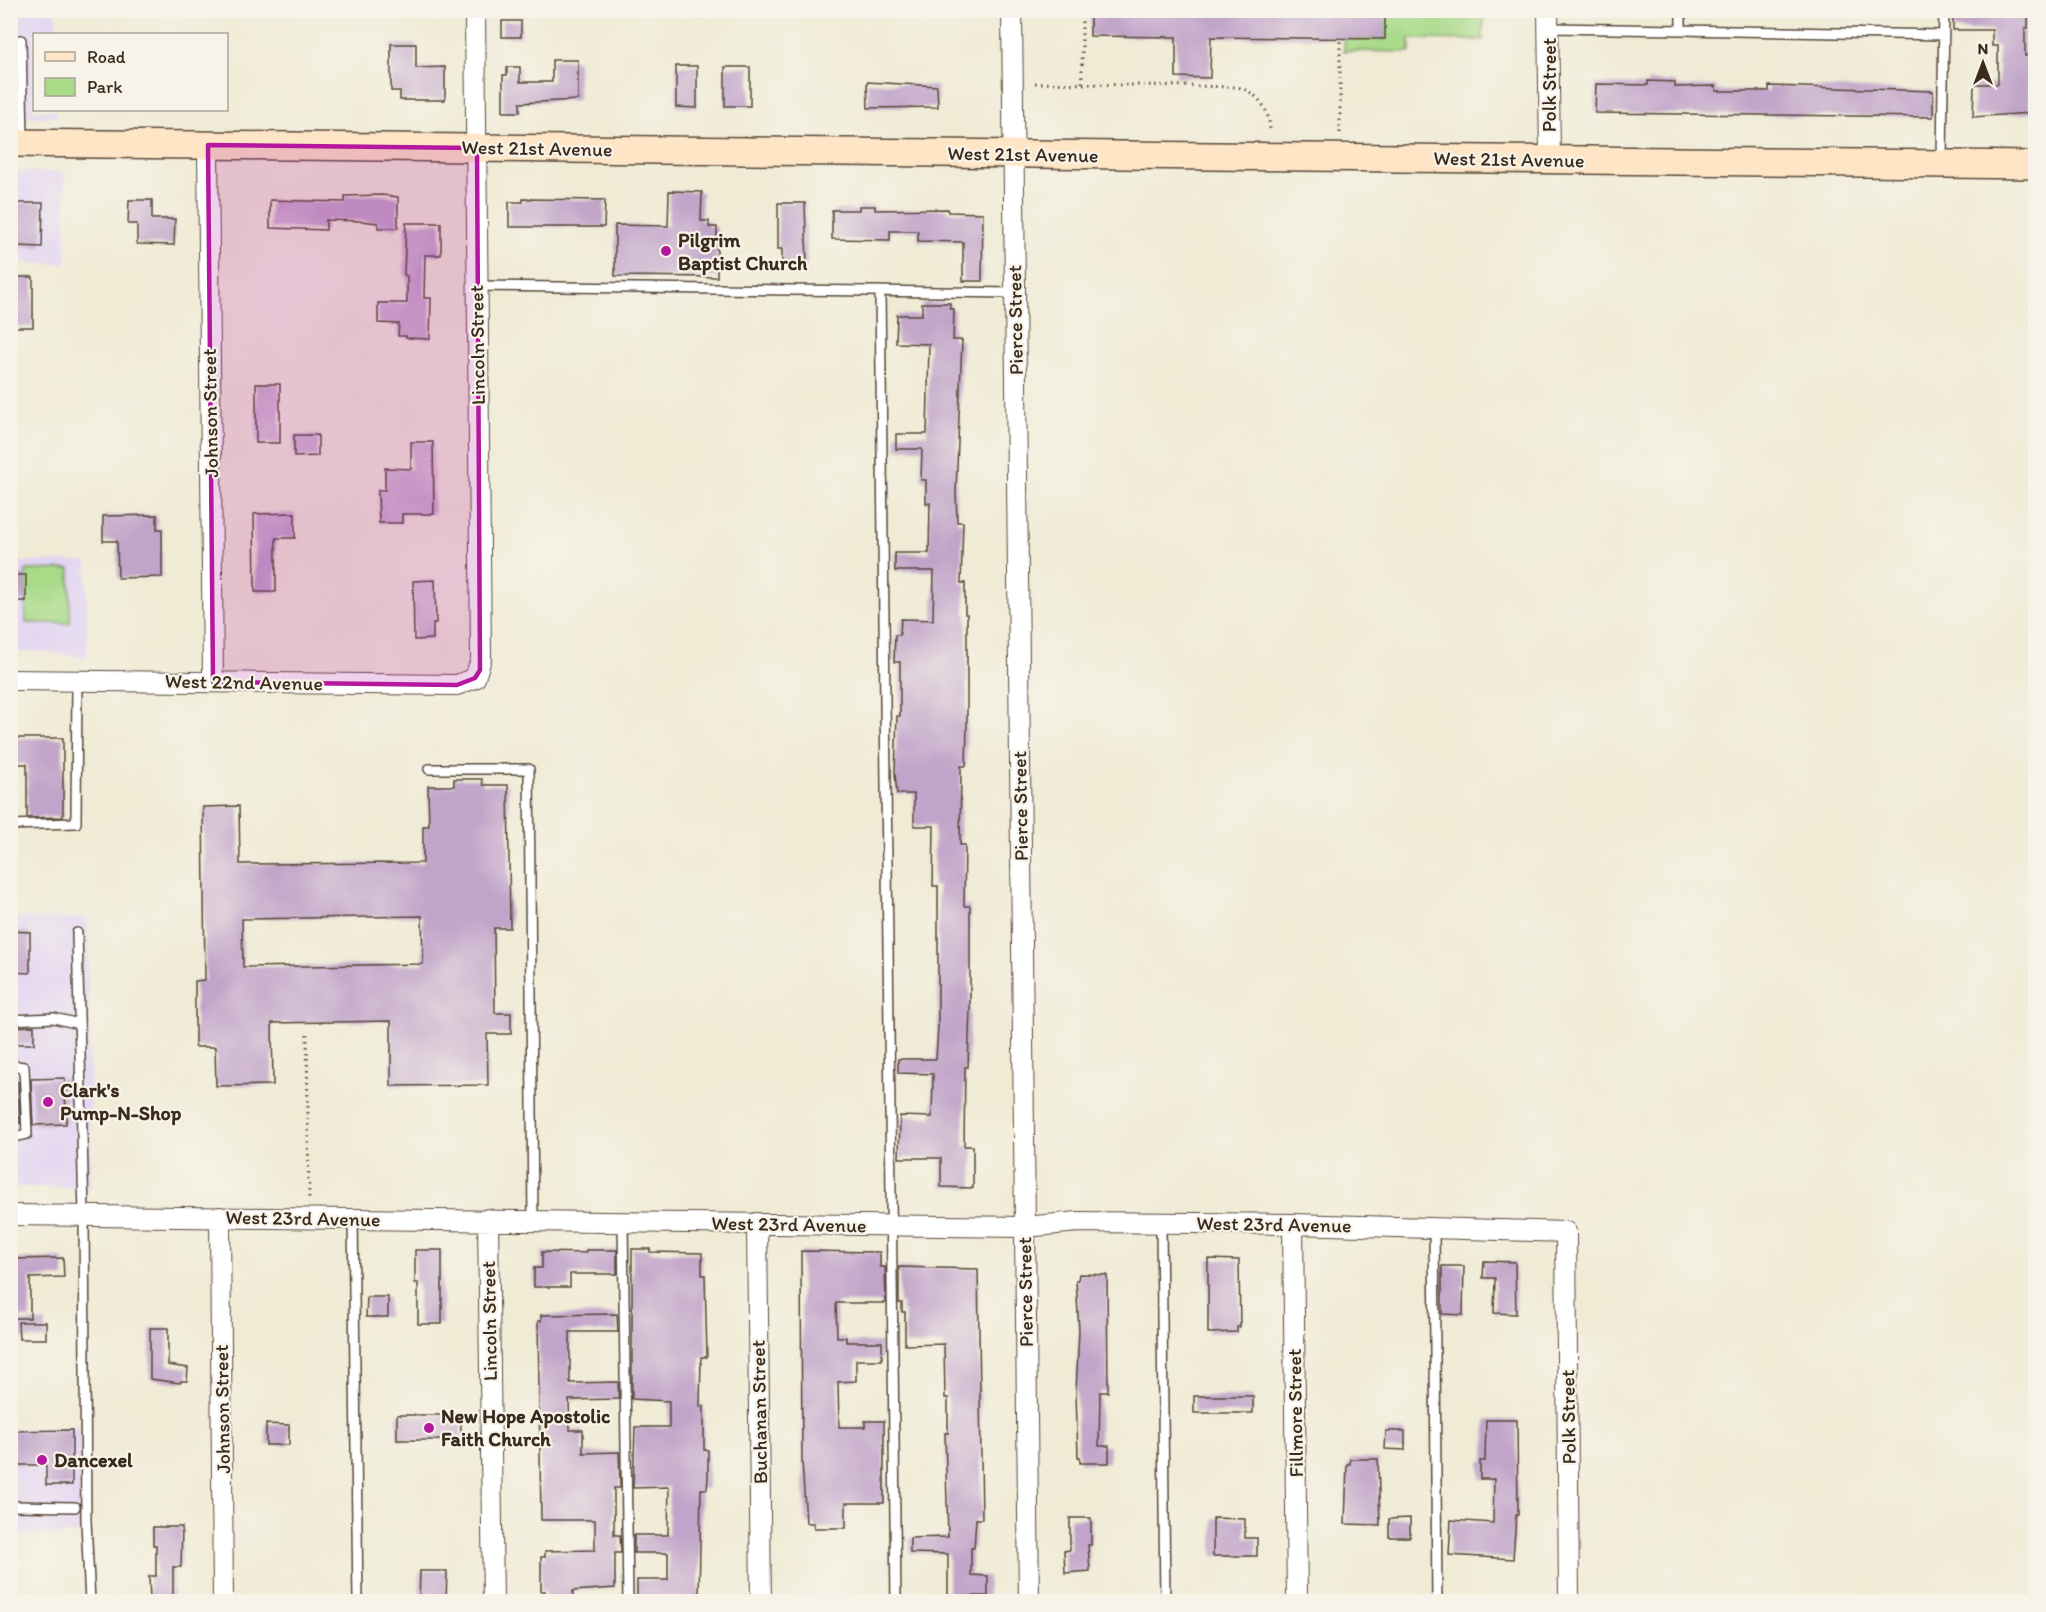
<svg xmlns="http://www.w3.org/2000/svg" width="2046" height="1612" viewBox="0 0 2046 1612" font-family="Itim,sans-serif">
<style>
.built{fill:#e2d4f3}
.green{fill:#a8da88;stroke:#728253;stroke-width:1.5}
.building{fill:#c1a4c9;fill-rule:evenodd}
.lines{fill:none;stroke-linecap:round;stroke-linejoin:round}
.lane-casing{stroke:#564739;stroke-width:12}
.street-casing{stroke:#564739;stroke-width:22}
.secondary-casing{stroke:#564739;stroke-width:30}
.path{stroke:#564739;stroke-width:3;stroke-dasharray:1.5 4.5;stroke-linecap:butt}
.lane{stroke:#fff;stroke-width:9}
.street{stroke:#fff;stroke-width:20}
.secondary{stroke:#fee5c5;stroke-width:27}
.marked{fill:#b5179e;fill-opacity:0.2;stroke:#b5179e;stroke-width:4.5;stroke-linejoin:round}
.poi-dot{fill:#b5179e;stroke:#f7f3e8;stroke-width:2}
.labels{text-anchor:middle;stroke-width:4.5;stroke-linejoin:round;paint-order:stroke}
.street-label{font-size:20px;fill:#3b2a1e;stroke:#f7f3e8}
.poi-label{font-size:20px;font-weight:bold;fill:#3b2a1e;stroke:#f7f3e8;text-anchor:start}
</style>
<rect width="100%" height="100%" fill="#f7f3e8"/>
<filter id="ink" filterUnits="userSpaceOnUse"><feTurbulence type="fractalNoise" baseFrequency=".0167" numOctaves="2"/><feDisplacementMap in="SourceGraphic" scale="12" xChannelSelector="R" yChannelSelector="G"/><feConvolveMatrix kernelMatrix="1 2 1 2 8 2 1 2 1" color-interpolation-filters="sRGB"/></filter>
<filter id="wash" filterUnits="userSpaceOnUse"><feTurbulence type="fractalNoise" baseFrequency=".008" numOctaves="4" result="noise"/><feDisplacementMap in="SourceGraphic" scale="24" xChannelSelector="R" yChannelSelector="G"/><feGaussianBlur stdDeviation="1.35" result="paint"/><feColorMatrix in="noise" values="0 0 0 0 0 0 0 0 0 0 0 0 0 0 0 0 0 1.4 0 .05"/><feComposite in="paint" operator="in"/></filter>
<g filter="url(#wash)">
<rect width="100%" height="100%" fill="#f0ebd5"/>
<path class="built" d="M11,11H56V34H34V110H57V117H11Z
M11,171L65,172L66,264L11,263Z
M87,561V658L48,652H11L10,562Z
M11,918H88L91,1188L11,1187Z
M81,1428L82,1534L11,1535L10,1429Z"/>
<path class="green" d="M1385,11H1484L1483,40L1410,39V52L1344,51V39H1385Z
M70,569V623H26V570Z"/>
<g id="blocks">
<path class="building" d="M1090,10H1385V39L1211,37L1210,78L1176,77V37L1090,36Z
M1953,10H2028V28H2025V56H2029L2030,113L1973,117L1974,84H1998V46H1992V30H1953Z
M502,21H521V37H502Z
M391,44H416V68L445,67V100H400V91H391Z
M552,60H578V100L520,103V112H503V75H507V67H520V82H552Z
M676,66H697V108L676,107Z
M725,67H750V106H725Z
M1648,81L1675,82V87L1716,86V91H1769V86L1933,91V117L1595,113L1596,84L1648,85Z
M867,82L937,86L938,107L868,108Z
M669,191L702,192L701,221H709V227H717V277L615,276V225L668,226Z
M382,195L398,197V228H378V223L361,221L326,220V230L270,228V200L345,202V196Z
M523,199L605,200L604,227H509V202H523Z
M129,200H152V219H175L174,245L137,244V224H128Z
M17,203H43L42,247L17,246Z
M778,203H805L807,266H782V249H778Z
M859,206H875V210L948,209V212L983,213L982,281H963V242L918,241V231H890V240L832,239V210H859Z
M406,223H441V255H425L424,298H431L430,339L406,338V336H398L399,324L378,323V303H407V276L404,275Z
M10,277H33V327H10Z
M922,303H950V309H954L953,340H962L956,492L957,522H963L961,583H965V614H967V725L966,766H961L960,845H965L964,906H970V1007L968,1067H965L964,1146H973V1188L941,1187V1158H899L900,1116L932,1117L933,1074L898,1073V1059H936L938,1026V886H933L934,826H914V794H897L895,773L897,716H900V662H894L895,635H900L901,619L933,620L934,571H895V553H929L930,503H926V480H921L922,449H896V434H927L929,344L896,343L897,315H922Z
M256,384H280V443H256Z
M294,435H318V456L294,457Z
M411,442H433L434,514H402V523H379L378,490H385V468L411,469Z
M295,513V538H276V592H255L254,514Z
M157,515V529H162V577L118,578L117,541H103V516Z
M10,575H26V601H10Z
M435,580L436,623H433V639L414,640L413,581Z
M10,738H63V817L27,818V764H10Z
M454,779H482L483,785H508L510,928H494L495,1013H511V1034H487L488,1085L391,1086V1021L272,1023L273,1085L216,1086L215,1047H195V981L205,980L203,807L239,806L240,864L423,863V826H429L428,786H454ZM422,916L423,964L243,967L242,919Z
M10,931L30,932V973L10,972Z
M34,1026V1044H10V1027Z
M65,1078L66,1124L33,1125L31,1079Z
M10,1082H18L20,1123H10Z
M632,1249H650V1252L702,1253V1275H705L707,1357H701L700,1406H704V1450H708V1478L707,1489H701L699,1598H637V1580H668V1553H634V1535H668L669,1487L633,1488L635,1427H669V1401L632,1399Z
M415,1250H442V1324H418V1283H415Z
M586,1250H617V1274H570V1287H534V1268H542V1252L586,1253Z
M801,1251L880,1252V1267H885L886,1303H836L837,1337H846V1342H882V1360H856V1381L838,1382L839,1427H865V1421H884V1503H846V1528H814V1523H806L802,1461Z
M63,1258L64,1277L30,1278V1318H10V1263H14V1259Z
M1208,1259L1239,1260L1240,1327H1237V1332L1208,1333Z
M1484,1261L1515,1262L1516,1314L1494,1313L1495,1278H1483Z
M1442,1266H1464L1463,1315L1442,1314Z
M899,1267L978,1269L982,1519H976L974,1548H971V1575L988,1576V1596H948V1554L910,1553V1538L948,1537L945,1433H948V1398H945L944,1344L905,1345V1312H902V1303H899Z
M1079,1274L1107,1275L1108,1392H1100L1099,1446H1109V1463H1080V1457H1078L1076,1392L1079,1331L1076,1280H1078Z
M367,1297H388V1317H366Z
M617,1314L618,1332H570V1383L618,1382L619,1399L569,1400L570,1430H583V1453L619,1452L620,1488H614V1535H620L621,1553H615V1588L573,1591V1602H545V1591H541V1557H545V1551L595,1550V1520H541L538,1321H541V1315Z
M18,1322H46V1339H19Z
M150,1328H168V1365L188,1368L187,1381H181L180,1383L150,1379Z
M1194,1396H1253V1413H1194Z
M397,1415H461V1440H397Z
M1486,1420H1517L1518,1515H1516L1513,1559L1449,1555L1451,1520L1493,1523L1494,1479H1480V1461H1485Z
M266,1424L289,1425V1445H266Z
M72,1430V1485H46V1465H13V1431Z
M1386,1431H1405V1450L1385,1449Z
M1350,1459H1378L1380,1525L1345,1524L1347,1464H1350Z
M1070,1518H1091V1545H1088L1090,1571L1065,1573L1064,1551L1070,1550Z
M1213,1518L1245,1519V1538H1257V1556H1213Z
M1410,1518V1537H1389V1519Z
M153,1527H182L181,1567H173V1602H150L149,1576H156V1545H153Z
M420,1571H447L446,1602H419Z"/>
</g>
</g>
<g filter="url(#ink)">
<use href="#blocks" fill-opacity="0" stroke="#564739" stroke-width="1.5"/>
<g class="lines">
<g class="lane-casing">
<path id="lane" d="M1681,10V30L1944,35
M1549,28L1681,30
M10,40H21L23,141
M1942,161L1944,10
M477,286L1015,293
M880,291L896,1602
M429,769H529L533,1220
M10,825L76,823L77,680
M77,933L84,1215L86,1521L90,1602
M10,1020L54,1018L79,1024
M10,1065L24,1067L27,1134L10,1138
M353,1218L358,1602
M623,1221L628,1602
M1161,1222L1165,1602
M1434,1227L1437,1602
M10,1506L75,1507"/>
</g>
<g class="street-casing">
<path id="street" d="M1012,10L1029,1602
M1548,10L1550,160
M208,145L213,682
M10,680L457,685L475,678L481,659L475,10
M10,1215L1025,1227L1078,1222L1293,1224L1566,1232L1569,1602
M220,1217L223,1602
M488,1219L493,1602
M757,1223L761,1602
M1293,1224L1297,1602"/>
</g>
<g class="secondary-casing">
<path id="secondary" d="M10,143L2036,165"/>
</g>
<path class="path" d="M1035,83L1238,87C1260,94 1270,110 1270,133
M1082,83V10
M1340,133V39
M307,1034L309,1200"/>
<use href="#lane" class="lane"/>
<use href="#street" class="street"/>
<use href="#secondary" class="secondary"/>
</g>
</g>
<path class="marked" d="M208,145L477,148L480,670L475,678L457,685L213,682Z"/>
<g class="poi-dot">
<circle cx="666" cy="251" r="6"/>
<circle cx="48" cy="1102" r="6"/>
<circle cx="429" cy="1428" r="6"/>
<circle cx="42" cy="1460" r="6"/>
</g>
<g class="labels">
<g class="street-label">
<text transform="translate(1549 85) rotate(-90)" y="7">Polk Street</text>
<text transform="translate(537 148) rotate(1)" y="7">West 21st Avenue</text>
<text transform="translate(1023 154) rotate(1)" y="7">West 21st Avenue</text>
<text transform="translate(1509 159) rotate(1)" y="7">West 21st Avenue</text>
<text transform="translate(1015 320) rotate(-91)" y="7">Pierce Street</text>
<text transform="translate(477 345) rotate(-91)" y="7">Lincoln Street</text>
<text transform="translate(210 413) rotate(-91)" y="7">Johnson Street</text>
<text transform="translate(244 682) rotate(1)" y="7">West 22nd Avenue</text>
<text transform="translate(1020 806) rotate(-91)" y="7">Pierce Street</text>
<text transform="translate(303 1218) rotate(1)" y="7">West 23rd Avenue</text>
<text transform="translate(789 1224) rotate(1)" y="7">West 23rd Avenue</text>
<text transform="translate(1274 1224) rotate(1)" y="7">West 23rd Avenue</text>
<text transform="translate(1025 1292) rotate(-91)" y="7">Pierce Street</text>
<text transform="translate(489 1321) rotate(-91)" y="7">Lincoln Street</text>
<text transform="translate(222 1409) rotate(-91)" y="7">Johnson Street</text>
<text transform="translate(759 1412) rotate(-91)" y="7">Buchanan Street</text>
<text transform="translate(1295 1413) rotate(-91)" y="7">Fillmore Street</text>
<text transform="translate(1568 1417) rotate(-91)" y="7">Polk Street</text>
</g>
<g class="poi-label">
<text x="678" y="247">Pilgrim<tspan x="678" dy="23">Baptist Church</tspan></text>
<text x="60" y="1097">Clark's<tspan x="60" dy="23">Pump-N-Shop</tspan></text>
<text x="441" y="1423">New Hope Apostolic<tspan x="441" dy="23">Faith Church</tspan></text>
<text x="54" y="1467">Dancexel</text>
</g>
</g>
<rect width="2046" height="1612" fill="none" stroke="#f7f3e8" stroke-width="36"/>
<rect x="33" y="33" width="195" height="78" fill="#f7f3e8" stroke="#aca397" stroke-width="1.5"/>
<rect x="45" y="52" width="30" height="9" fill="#fee5c5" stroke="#aca397" stroke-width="1.5"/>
<text x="87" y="63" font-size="18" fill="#3b2a1e">Road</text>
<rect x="45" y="78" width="30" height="18" fill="#a8da88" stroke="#aca397" stroke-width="1.5"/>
<text x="87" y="93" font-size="18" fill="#3b2a1e">Park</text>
<g transform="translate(1983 63)" stroke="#f7f3e8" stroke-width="4.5" paint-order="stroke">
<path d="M0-4.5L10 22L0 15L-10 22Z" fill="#3b2a1e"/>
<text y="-9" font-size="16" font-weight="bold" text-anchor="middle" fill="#3b2a1e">N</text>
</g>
</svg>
